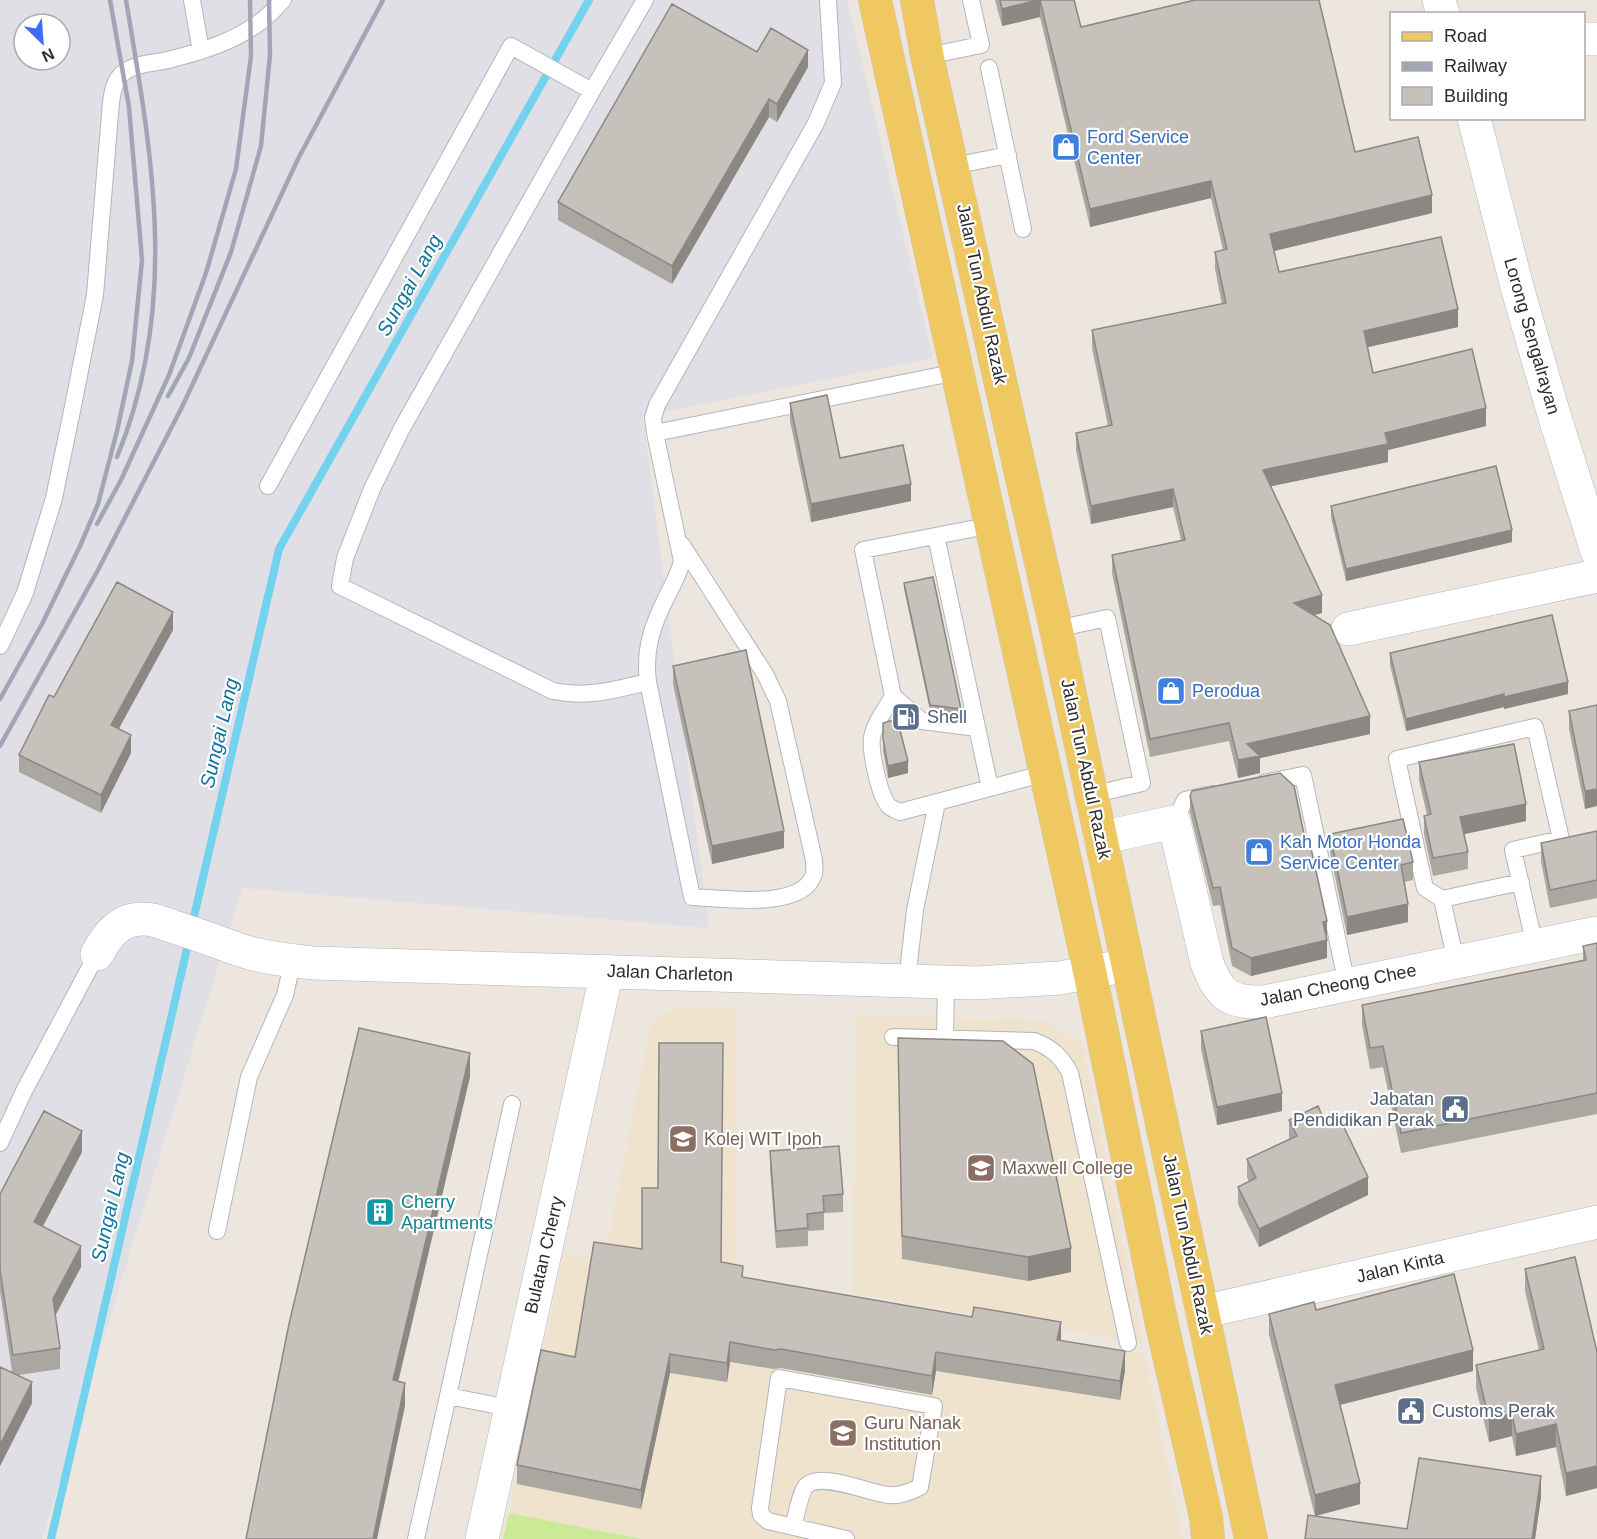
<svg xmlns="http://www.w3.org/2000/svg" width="1597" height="1539" viewBox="0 0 1597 1539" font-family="Arial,sans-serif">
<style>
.industrial{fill:#e0dfe6;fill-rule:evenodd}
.education{fill:#efe3ce}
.pitch{fill:#cbea97}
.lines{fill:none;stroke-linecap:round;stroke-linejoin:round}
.stream{stroke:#73d3ee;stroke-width:8}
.service-casing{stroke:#b2b5bf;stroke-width:18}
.minor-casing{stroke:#b2b5bf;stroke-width:34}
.primary-casing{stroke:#c8c8c8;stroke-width:34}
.service{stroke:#fff;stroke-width:16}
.minor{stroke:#fff;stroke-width:33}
.primary{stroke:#f0c861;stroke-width:33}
.rail{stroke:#a1a5b6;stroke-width:4.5}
.wall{fill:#aaa6a0}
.shaded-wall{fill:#8b8782}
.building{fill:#c6c1ba;stroke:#8b8782;stroke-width:1.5}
.labels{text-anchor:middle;stroke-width:4.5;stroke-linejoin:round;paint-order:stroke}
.shop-label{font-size:18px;fill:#366cbe;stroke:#fff;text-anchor:start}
.street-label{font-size:18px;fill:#2c2c2c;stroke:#fff}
.service-label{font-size:18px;fill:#4e5e75;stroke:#fff;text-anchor:start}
.education-label{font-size:18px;fill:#785e54;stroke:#fff;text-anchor:start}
.culture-label{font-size:18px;fill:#0d838f;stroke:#fff;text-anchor:start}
.water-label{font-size:20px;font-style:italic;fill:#0f739d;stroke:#fff}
</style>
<rect width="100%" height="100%" fill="#ede6de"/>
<path class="industrial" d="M0,0H847L933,358L643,416L709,928L242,888L42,1539H0ZM24,24H60V60H24Z"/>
<path class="education" d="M675,1007L737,1009V1277L605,1257L651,1022Z
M856,1015L1044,1021L1082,1042L1143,1344L853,1293Z
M564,1253L1144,1353L1183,1539H503Z"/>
<path class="pitch" d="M509,1513L641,1539H503Z"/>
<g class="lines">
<path class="stream" d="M192,925L279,549L589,0
M51,1539L189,940"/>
<g class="service-casing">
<path id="service" d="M192,0L201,51
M645,0L592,91L401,430L372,489L345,558L340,586L553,691C588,698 613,690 648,682C644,649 652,626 667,596C673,584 679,574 682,561L655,433L957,372
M927,56L981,45L971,0
M989,68L1023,229
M953,166L1008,155
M655,433L653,418L657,405L816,123L833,83L828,0
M268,486L511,46L592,91
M992,525L863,550L893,696C886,709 875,722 872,737C870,751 879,794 888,805C891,809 896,810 900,812L1046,773
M936,536L990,788
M1056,629L1107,618L1142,783L1091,795
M0,646L25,593L54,498L73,406L95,295L111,102C113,90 114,81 123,73C137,62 155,64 172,59C203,51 233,42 260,22C269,16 276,7 283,0
M648,682L692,897C721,898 803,911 814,874C815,870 814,864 814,860L778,701L765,674L682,545
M893,696L922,721L977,728
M1264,783L1303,775L1347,985
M1174,822L1185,800L1212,794
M1442,899L1521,882
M1456,962L1442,899L1425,888L1397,759L1535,727L1561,839L1513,850L1535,946
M907,981L915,910L937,803
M893,1037L1034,1041C1052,1048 1061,1056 1070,1073L1128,1343
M945,1038L946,982
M0,1143L24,1091L97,954
M217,1231L249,1077L285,995L293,960
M448,1396L512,1104
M793,1527C796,1517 800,1493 806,1486C820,1471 869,1493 888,1495C900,1496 909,1492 920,1487L934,1406L779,1378L760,1508L761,1515L768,1521L846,1539
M416,1539L448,1396L509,1408"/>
</g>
<g class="minor-casing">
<path id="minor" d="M1439,0L1443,14
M1584,39H1597
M1474,118L1517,287L1555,418L1597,551
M1348,629L1597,576
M1100,838L1174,822L1207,963C1219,995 1229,1003 1264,1002L1597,933
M97,954C107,935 120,919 142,919C153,918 164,924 174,927C196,934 218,942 240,950C263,958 289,960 313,963L976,983L1060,978L1128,965
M1202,1312L1597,1222
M482,1539L607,971"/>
</g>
<g class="primary-casing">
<path id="primary" d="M875,0L1090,973L1162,1325L1206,1517L1208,1539
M917,0L927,56L1056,629L1251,1539"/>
</g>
<use href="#service" class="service"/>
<use href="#minor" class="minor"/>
<use href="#primary" class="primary"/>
<path class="rail" d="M168,396L189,358L231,252L261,146L270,55L269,0
M117,457C180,304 152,156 126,0
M97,524L121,480L169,375L206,273L236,169L251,56L250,0
M0,699L42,624L80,546L98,504L117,431L132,361L142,260L129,107L110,0
M0,746L98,570L182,407L298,159L383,0"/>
</g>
<path class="wall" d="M995,0H1074L1081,27L1355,152L1432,213L1274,251L1279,272L1458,327L1367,347L1373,373L1486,426L1388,450V462L1271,486L1322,613L1314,615L1370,734L1260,758V773L1238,778L1229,741L1150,757L1112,573V555L1181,540L1173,507L1091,524L1076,450V433L1108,426L1092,348V330L1222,304L1215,269V252L1223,250L1211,198L1090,227L1040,17L1002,26Z
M757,52L808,67L777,122L769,117L672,284L558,220V202Z
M790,403L840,458L911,501L811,522L790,421Z
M1331,506L1512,542L1346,581L1331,518Z
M904,583L961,709V715L930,711L904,589Z
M173,630L118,729L131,753L101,813L19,772V755L54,697Z
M1390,653L1568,694L1504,709V707L1406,731L1390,665Z
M673,666L784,848L712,864L673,684Z
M1597,705L1585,809L1569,729V711Z
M883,723L908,773L888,778L883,751Z
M1419,762L1526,821L1464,834L1468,852V869L1433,876L1424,834V816L1427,815L1419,780Z
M1190,796L1327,936V958L1251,976L1232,966L1220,905L1213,906L1190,813Z
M1597,831V898L1550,908L1541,861V843Z
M1330,834L1413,862V880L1404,882L1408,922L1347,935L1330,852Z
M1597,943V1114L1401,1153L1383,1067L1370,1069L1362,1025V1005L1583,960V946Z
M1201,1031L1282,1111L1217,1125L1201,1049Z
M898,1038L1071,1272L1028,1281L902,1259Z
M1289,1120L1325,1122L1368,1195L1259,1247L1238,1204V1187L1249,1182L1247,1177V1159L1289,1139Z
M770,1151L843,1194V1212L824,1213V1230L808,1231V1246L776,1248L770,1169Z
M82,1152L43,1226L81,1267L55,1315L60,1348V1369L19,1375L32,1403L0,1466V1367L12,1372L0,1291V1194Z
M721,1262L743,1278L1061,1340L1125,1370L1120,1400L936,1371L932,1395L781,1368L774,1369L730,1362L727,1382L670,1373L641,1509L517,1484V1465L575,1357Z
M1525,1269L1597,1352V1488L1566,1496L1556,1447L1516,1456L1512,1436L1489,1442L1476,1388V1365L1539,1350L1525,1291Z
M1316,1310L1473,1371L1340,1405L1360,1504L1316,1516L1407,1529L1541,1497L1535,1539H1305L1315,1516L1269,1335V1314Z"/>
<path class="shaded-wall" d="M1038,0H1040V17L1002,26V9Z
M808,50V67L777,122V104Z
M769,99V117L672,284V266Z
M1211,181V198L1090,227V209Z
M1432,195V213L1270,252V234Z
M1458,309V327L1364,348V331Z
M1486,408V426L1388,450V462L1263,488V470L1385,433Z
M911,484V501L811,522V504Z
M1173,489V507L1091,524V506Z
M1512,530V542L1346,581V569Z
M1322,595V613L1294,620V603Z
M173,612V630L111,743V725Z
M1568,682V694L1504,709V697Z
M1504,694V707L1406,731V719Z
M1370,716V734L1260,758V773L1238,778V760L1247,744Z
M131,735V753L101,813V795Z
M908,761V773L888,778V766Z
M1597,789V806L1585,809V791Z
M1526,804V821L1460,835V817Z
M784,831V848L712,864V846Z
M1408,904V922L1347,935V917Z
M1327,921V939L1323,922Z
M1327,940V958L1251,976V958Z
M470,1053V1077L393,1404V1380Z
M1282,1093V1111L1217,1125V1107Z
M82,1131V1152L34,1243V1222Z
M1368,1177V1195L1259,1247V1229Z
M81,1246V1267L53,1320V1299Z
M1071,1248V1272L1028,1281V1257Z
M1061,1322V1341L1057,1340Z
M730,1342V1362L727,1382V1363Z
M1473,1350V1371L1335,1406V1385Z
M1125,1351V1370L1120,1400V1381Z
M936,1352V1371L932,1395V1376Z
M670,1354V1373L641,1509V1490Z
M32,1382V1403L0,1466V1445Z
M405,1383V1406L377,1539H373Z
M1512,1414V1436L1489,1442V1419Z
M1556,1424V1447L1516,1456V1434Z
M1597,1466V1488L1566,1496V1473Z
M1541,1476V1497L1535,1539H1532Z
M1360,1483V1504L1315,1516V1495Z"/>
<path class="building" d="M1000,0H1038L1002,9Z
M1040,0H1074L1081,27L1195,0H1319L1355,152L1418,137L1432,195L1270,234L1279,272L1441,237L1458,309L1364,331L1373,373L1472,349L1486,408L1385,433L1388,444L1263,470L1322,595L1294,603L1330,625L1370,716L1247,744L1260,756L1238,760L1229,723L1150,739L1112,555L1185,540L1173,489L1091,506L1076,433L1112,425L1092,330L1226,303L1215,252L1227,249L1211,181L1090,209Z
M672,4L757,52L771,28L808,50L777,104L769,99L672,266L558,202Z
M827,395L840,458L903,445L911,484L811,504L790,403Z
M1496,466L1512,530L1346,569L1331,506Z
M933,577L961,709L930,705L904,583Z
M117,582L173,612L111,725L131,735L101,795L19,755L49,695L54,697Z
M1552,615L1568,682L1504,697V694L1406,719L1390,653Z
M746,650L784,831L712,846L673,666Z
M1597,705V789L1585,791L1569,711Z
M897,719L908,761L888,766L883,739V723Z
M1514,744L1526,804L1460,817L1468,852L1433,858L1424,816L1431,814L1419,762Z
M1280,773L1294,786L1305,839H1309L1327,921L1323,922L1327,940L1251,958L1232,948L1220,887L1213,888L1190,796L1192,791Z
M1403,819L1413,862L1401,865L1408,904L1347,917L1330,834Z
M1597,831V880L1550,890L1541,843Z
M1597,943V1093L1401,1133L1383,1046L1370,1048L1362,1005L1586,960L1583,946Z
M1266,1017L1282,1093L1217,1107L1201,1031Z
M359,1028L470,1053L393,1380L405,1383L373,1539H246L289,1324Z
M898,1038L1003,1041L1033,1064L1071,1248L1028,1257L902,1236Z
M659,1043H723L721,1262L743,1266L742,1277L972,1317L974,1307L1061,1322L1057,1340L1125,1351L1120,1381L936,1352L932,1376L781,1349L774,1350L730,1342L727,1363L670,1354L641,1490L517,1465L541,1350L575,1357L594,1242L642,1249V1188H658Z
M1318,1106L1325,1122L1338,1115L1368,1177L1259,1229L1238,1187L1256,1178L1247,1159L1297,1136L1289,1120Z
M44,1111L82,1131L34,1222L81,1246L53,1299L60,1348L13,1355L0,1270V1194Z
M839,1146L843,1194L823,1196L824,1212L807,1214L808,1228L776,1231L770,1151Z
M1575,1257L1597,1352V1466L1566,1473L1556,1424L1516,1434L1512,1414L1489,1419L1476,1365L1544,1349L1525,1269Z
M1454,1274L1473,1350L1335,1385L1360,1483L1315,1495L1269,1314L1314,1302L1316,1310Z
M0,1367L32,1382L0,1445Z
M1419,1458L1541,1476L1532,1539H1305L1308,1515L1407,1529Z"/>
<defs>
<g id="shop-square" transform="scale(1.5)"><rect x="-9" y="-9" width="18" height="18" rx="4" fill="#3f7fe0" stroke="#fff"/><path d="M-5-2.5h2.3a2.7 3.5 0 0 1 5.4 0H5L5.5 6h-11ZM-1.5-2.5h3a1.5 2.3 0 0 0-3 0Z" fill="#fff"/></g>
<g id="fuel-square" transform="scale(1.5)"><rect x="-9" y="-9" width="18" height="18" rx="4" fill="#5c6f8a" stroke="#fff"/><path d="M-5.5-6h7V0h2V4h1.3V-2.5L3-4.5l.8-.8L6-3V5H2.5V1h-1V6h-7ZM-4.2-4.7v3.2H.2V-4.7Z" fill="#fff"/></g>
<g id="civic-square" transform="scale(1.5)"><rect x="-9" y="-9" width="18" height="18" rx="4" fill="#5c6f8a" stroke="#fff"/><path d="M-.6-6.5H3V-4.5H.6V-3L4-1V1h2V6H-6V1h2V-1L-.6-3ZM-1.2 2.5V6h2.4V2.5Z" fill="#fff"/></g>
<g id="university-square" transform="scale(1.5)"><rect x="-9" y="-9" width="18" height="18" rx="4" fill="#8d6e63" stroke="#fff"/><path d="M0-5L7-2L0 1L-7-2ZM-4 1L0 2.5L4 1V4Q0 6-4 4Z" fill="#fff"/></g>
<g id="building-square" transform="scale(1.5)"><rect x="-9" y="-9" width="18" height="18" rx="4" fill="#0f9aa8" stroke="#fff"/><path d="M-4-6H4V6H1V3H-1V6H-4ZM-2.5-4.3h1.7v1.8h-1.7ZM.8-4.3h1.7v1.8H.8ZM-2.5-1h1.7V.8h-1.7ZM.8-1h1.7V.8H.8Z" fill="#fff"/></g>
<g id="school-square" transform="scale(1.5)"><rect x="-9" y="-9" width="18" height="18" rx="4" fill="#8d6e63" stroke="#fff"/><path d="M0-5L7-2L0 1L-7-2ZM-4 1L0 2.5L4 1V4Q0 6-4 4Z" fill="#fff"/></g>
</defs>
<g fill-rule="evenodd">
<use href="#shop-square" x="1066" y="147"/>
<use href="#shop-square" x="1171" y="691"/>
<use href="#fuel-square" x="906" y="717"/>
<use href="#shop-square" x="1259" y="852"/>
<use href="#civic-square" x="1455" y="1109"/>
<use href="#university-square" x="683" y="1139"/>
<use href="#university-square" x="981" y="1168"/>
<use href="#building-square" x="380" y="1212"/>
<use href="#civic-square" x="1411" y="1411"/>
<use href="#school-square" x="843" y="1433"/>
</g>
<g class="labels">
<g class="shop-label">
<text x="1087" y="143">Ford Service<tspan x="1087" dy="21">Center</tspan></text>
<text x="1192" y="697">Perodua</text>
<text x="1280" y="848">Kah Motor Honda<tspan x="1280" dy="21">Service Center</tspan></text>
</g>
<g class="street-label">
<text transform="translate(982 294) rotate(78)" y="6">Jalan Tun Abdul Razak</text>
<text transform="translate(1532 336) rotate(74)" y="6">Lorong Sengalrayan</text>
<text transform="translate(1086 769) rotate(78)" y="6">Jalan Tun Abdul Razak</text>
<text transform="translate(670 973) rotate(2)" y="6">Jalan Charleton</text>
<text transform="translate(1338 985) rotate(-11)" y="6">Jalan Cheong Chee</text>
<text transform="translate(1188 1244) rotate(78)" y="6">Jalan Tun Abdul Razak</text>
<text transform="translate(544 1255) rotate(-77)" y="6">Bulatan Cherry</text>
<text transform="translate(1400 1267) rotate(-13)" y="6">Jalan Kinta</text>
</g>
<g class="service-label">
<text x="927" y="723">Shell</text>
<text x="1434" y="1105" text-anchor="end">Jabatan<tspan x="1434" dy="21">Pendidikan Perak</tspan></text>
<text x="1432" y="1417">Customs Perak</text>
</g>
<g class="education-label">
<text x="704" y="1145">Kolej WIT Ipoh</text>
<text x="1002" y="1174">Maxwell College</text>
<text x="864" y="1429">Guru Nanak<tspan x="864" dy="21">Institution</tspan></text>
</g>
<g class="culture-label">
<text x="401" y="1208">Cherry<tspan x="401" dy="21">Apartments</tspan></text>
</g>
<g class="water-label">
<text transform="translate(409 285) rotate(-61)" y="7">Sungai Lang</text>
<text transform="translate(219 733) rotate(-77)" y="7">Sungai Lang</text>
<text transform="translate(110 1207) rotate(-77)" y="7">Sungai Lang</text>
</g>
</g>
<rect x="1390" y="12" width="195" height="108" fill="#ffffff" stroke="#ababab" stroke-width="1.5"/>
<rect x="1402" y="32" width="30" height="9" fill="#f0c861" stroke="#ababab" stroke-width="1.5"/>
<text x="1444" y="42" font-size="18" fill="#2c2c2c">Road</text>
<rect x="1402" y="62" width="30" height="9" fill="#a1a5b6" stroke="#ababab" stroke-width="1.5"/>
<text x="1444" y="72" font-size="18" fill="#2c2c2c">Railway</text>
<rect x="1402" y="87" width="30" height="18" fill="#c6c1ba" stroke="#ababab" stroke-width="1.5"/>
<text x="1444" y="102" font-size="18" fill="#2c2c2c">Building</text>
<g transform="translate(42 42) rotate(155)"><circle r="28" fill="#ffffff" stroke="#ababab" stroke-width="1.5"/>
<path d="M0-4.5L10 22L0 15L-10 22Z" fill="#406bf9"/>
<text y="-9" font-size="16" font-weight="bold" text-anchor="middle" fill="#2c2c2c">N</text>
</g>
</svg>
